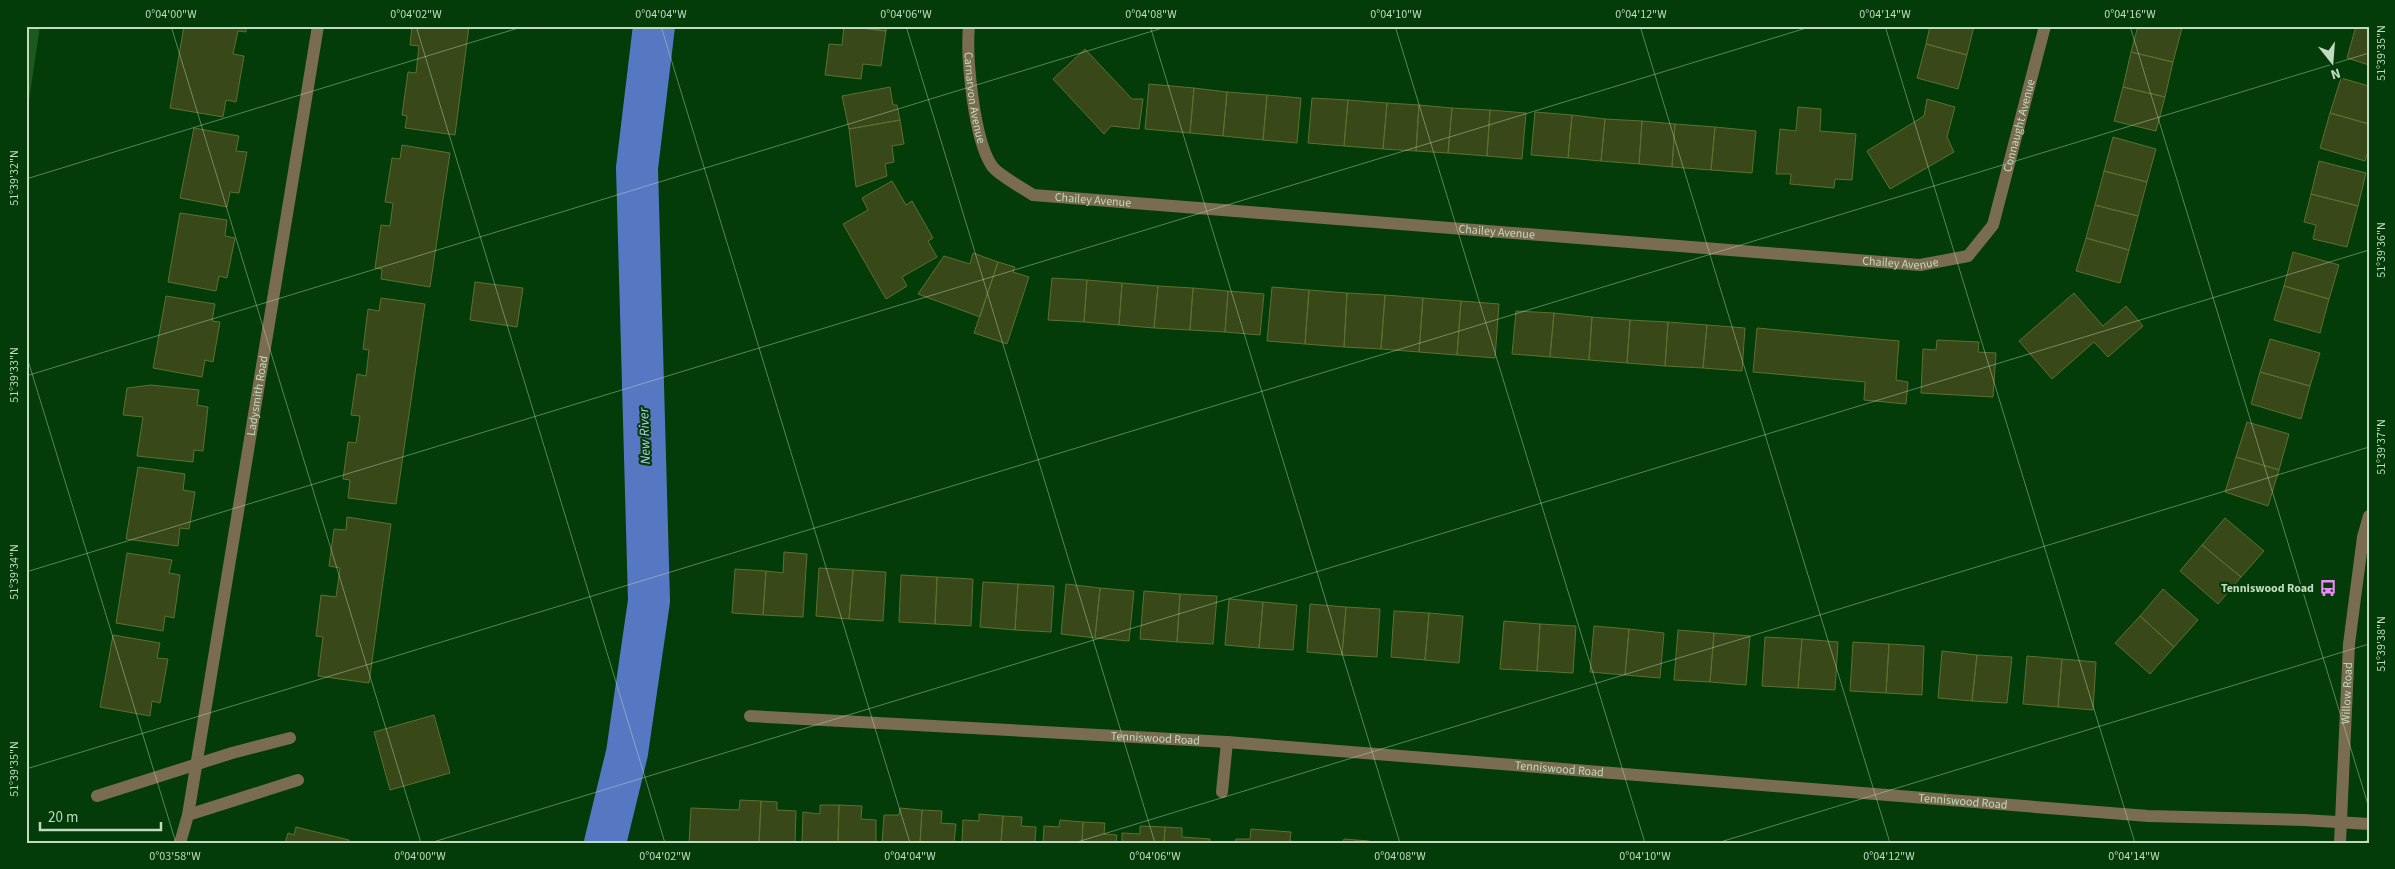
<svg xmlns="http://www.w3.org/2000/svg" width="2395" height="869" viewBox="0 0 2395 869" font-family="'Source Sans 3',sans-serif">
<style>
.green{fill:#1b591f}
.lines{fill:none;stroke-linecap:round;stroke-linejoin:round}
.canal{stroke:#5678c3;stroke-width:42}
.building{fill:#394818;stroke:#5c712e}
.minor{stroke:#796c51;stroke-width:12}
.ticks{fill:none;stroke:#c0dbbf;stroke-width:1;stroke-opacity:0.45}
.labels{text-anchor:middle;stroke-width:4.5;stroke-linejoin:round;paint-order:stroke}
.street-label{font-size:12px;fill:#c0dbbf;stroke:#033b09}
.poi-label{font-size:12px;font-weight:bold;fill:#c0dbbf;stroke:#033b09;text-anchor:end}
.water-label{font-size:14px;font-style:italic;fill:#b7cbf3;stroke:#033b09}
.neatline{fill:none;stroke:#c0dbbf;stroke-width:2}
.ticks-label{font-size:12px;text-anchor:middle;fill:#c0dbbf}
</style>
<rect width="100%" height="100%" fill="#033b09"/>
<path class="green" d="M26,26H40L26,121Z"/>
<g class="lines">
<path class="canal" d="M605,843L627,753L649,601L637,168L654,26"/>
</g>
<path class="building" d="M184,26H246V32L238,31L233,54L244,56L236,102L226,100L223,117L170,108Z
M412,26H469L455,135L405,128L407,116L402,115L408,72L416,73L419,46L410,45Z
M844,26L886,31L881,66L863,64L861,79L825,75L829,44L842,45Z
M847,26H887L886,31Z
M1930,26H1974L1967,55L1926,44Z
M2138,26L2182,28L2173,62L2131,52Z
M2356,26L2369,29V65L2347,58Z
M1926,44L1967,55L1958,89L1917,78Z
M1085,49L1132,99H1143L1139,129L1111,126L1104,134L1053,79Z
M2131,52L2173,62L2165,97L2123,87Z
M2341,78L2369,86V124L2330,113Z
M1149,84L1194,88L1190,133L1145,129Z
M890,87L893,105H897L900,120L849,129L842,96Z
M2123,87L2165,97L2156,131L2114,121Z
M1194,88L1227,92L1223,136L1190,133Z
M1227,92L1267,95L1263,140L1223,136Z
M1267,95L1301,98L1297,143L1263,140Z
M1312,98L1348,100L1344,146L1308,143Z
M1927,99L1955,107L1947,137L1954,152L1890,189L1867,151L1924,116Z
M1348,100L1387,103L1383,149L1344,146Z
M1387,103L1419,105L1416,151L1383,149Z
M1419,105L1452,108L1448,153L1416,151Z
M1798,107L1821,109L1820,131L1856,134L1852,180L1835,179L1834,188L1790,184L1791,174H1776L1780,129L1796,131Z
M1452,108L1490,110L1487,156L1448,153Z
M1490,110L1526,113L1522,159L1487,156Z
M1535,112L1572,115L1568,158L1531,155Z
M2330,113L2369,124V148L2365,161L2320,148Z
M1572,115L1605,119L1601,161L1568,158Z
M1605,119L1642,121L1639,164L1601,161Z
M900,120L904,144L892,146L894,162L885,164L887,176L856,187L849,129Z
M1642,121L1675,124L1672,167L1639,164Z
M1675,124L1715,127L1711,170L1672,167Z
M1715,127L1756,131L1752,173L1711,170Z
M194,128L239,136L236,151L247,152L239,193L230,192L227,207L180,198Z
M2113,137L2156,149L2147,182L2104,171Z
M402,145L450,153L430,287L381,279L382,269L375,268L381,225L390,226L393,203L385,202L392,158L400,159Z
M2319,161L2366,173L2358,206L2311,194Z
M2104,171L2147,182L2138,216L2095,205Z
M892,181L906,205L912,201L933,238L928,241L937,257L902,277L907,286L886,299L843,224L868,210L862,198Z
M2311,194L2358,206L2347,247L2313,239L2316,225L2304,222Z
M2095,205L2138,216L2129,250L2086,238Z
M180,213L227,220L225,236L235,238L227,278L219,276L216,291L168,282Z
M2086,238L2129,250L2120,283L2076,271Z
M2293,252L2339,265L2329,299L2284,286Z
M973,253L998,262L980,317L918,294L944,256L970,264Z
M998,262L1015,267L1013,272L1029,277L1007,344L974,333Z
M1052,278L1087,280L1084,322L1048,320Z
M1087,280L1122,283L1119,325L1084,322Z
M475,282L523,288L517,327L470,320Z
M1122,283L1158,286L1154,328L1119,325Z
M1158,286L1193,288L1190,330L1154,328Z
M2284,286L2329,299L2320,333L2274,320Z
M1272,287L1309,290L1305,344L1267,341Z
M1193,288L1228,291L1225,332L1190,330Z
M1309,290L1347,293L1344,347L1305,344Z
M1228,291L1264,294L1260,335L1225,332Z
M1347,293L1385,295L1381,349L1344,347Z
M2074,293L2103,326L2126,306L2143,326L2108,357L2094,342L2052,379L2019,341Z
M1385,295L1423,298L1419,352L1381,349Z
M166,296L215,304L212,321L220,322L213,362L205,360L202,377L153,368Z
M381,298L425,304L396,504L348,498L350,480L343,479L348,442L356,443L360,416L351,415L357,374L366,376L369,350L363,349L368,309L379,311Z
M1423,298L1461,301L1457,355L1419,352Z
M1461,301L1499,304L1495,358L1457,355Z
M1516,311L1554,313L1550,357L1512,354Z
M1554,313L1592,317L1589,360L1550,357Z
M1592,317L1630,320L1627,363L1589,360Z
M1630,320L1668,322L1665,366L1627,363Z
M1668,322L1707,325L1703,368L1665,366Z
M1707,325L1745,328L1742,371L1703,368Z
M1757,328L1899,341L1896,380L1908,382L1906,404L1864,400L1865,382L1753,372Z
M2270,339L2320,353L2310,386L2260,372Z
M1937,340L1979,342L1978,352L1996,353L1993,397L1921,393L1923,349L1936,350Z
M2260,372L2310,386L2301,419L2251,404Z
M151,385L199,390L197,405L208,407L203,451L194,450L193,462L137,456L143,417L123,415L127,388Z
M2247,422L2289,434L2279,470L2236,457Z
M2236,457L2279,470L2268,506L2225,492Z
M138,467L185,474L183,490L195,492L189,529L180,528L178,546L126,539Z
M347,517L391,524L369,683L318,676L323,637L316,636L321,595L336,597L340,568L329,566L334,529L346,530Z
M2225,518L2264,551L2241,577L2202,545Z
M2202,545L2241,577L2218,604L2180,571Z
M784,552L807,554L803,617L763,615L766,571L783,573Z
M127,553L172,560L169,573L180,575L174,618L165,616L163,631L116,623Z
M819,568L853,570L849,619L816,616Z
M735,569L766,571L763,615L732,613Z
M853,570L886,572L883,621L849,619Z
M901,575L937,577L935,624L899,622Z
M937,577L973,579L971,626L935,624Z
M983,582L1018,584L1015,630L980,627Z
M1018,584L1054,586L1051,632L1015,630Z
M1066,584L1100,588L1095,638L1061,634Z
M1100,588L1134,591L1129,641L1095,638Z
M2163,589L2198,620L2174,647L2140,616Z
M1144,591L1180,594L1177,642L1140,639Z
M1180,594L1217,596L1213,644L1177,642Z
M1229,599L1263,602L1259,648L1225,645Z
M1263,602L1297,605L1293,650L1259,648Z
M1310,604L1346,607L1342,655L1307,652Z
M1346,607L1380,609L1377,657L1342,655Z
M1394,611L1429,613L1425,660L1391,657Z
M1429,613L1463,616L1459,663L1425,660Z
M2140,616L2174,647L2150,674L2115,643Z
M1504,621L1540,624L1537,671L1500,669Z
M1540,624L1576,626L1573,673L1537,671Z
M1594,626L1629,629L1625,675L1590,672Z
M1629,629L1664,633L1660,678L1625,675Z
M1678,630L1714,633L1710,682L1674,680Z
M1714,633L1750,636L1746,685L1710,682Z
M113,635L160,643L157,658L168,659L160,703L152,701L150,716L100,707Z
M1765,637L1802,639L1798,688L1762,686Z
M1802,639L1838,642L1835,690L1798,688Z
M1853,642L1889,644L1886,693L1850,691Z
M1889,644L1924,646L1922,695L1886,693Z
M1942,651L1977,655L1972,701L1938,698Z
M1977,655L2012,657L2007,703L1972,701Z
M2027,656L2062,659L2058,707L2023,704Z
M2062,659L2096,662L2093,710L2058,707Z
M434,715L450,773L390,790L374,732Z
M740,800L761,801L759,843H689L691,808L739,810Z
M761,801L777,802V810L796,811L795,843H759Z
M820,805H839L838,843H802L803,812L820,814Z
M839,805L862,806L861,819L876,820V843H838Z
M900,808L922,810L920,843H882L884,815H899Z
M922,810L942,811L941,823L956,824L954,843H920Z
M979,814L1003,816L1001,843H962L963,820L979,821Z
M1003,816L1022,817L1021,826L1036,827L1035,843H1001Z
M1060,820L1083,822L1082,843H1043L1044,826L1059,827Z
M1083,822L1105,823L1104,834L1117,835L1116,843H1082Z
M1140,826L1165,827L1164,843H1122V833L1140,834Z
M296,827L349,840V843H285L288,833L294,835Z
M1165,827L1182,828V837L1210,839V843H1164Z
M1251,829L1291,832L1290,841L1303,843H1235L1236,839H1250Z
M1344,839L1356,840L1355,843H1343Z
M1356,840L1369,841V843H1355Z"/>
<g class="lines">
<g class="minor">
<path id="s1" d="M969,26C966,58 974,140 992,166C998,175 1023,188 1033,195L1920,265L1968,256L1993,225L2045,26"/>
<path id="s2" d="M750,716L1227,742L2148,816L2304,820L2369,824"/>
<path d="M1222,792L1227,742"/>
<path d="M97,796L232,753L290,738"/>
<path id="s3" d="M188,815L318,26"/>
<path d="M180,843L188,815L298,780"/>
<path id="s4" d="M2340,843L2349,644L2363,537L2369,516"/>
</g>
</g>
<path class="ticks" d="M171,26L421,843M416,26L665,843M661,26L910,843M906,26L1155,843M1150,26L1400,843M1395,26L1645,843M1640,26L1890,843M1885,26L2135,843M2130,26L2369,808M26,179L525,26M26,354L176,843M26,376L1169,26M26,572L1813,26M26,769L2369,53M430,843L2369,250M1074,843L2369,447M1717,843L2369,644M2361,843L2369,840"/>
<defs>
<g id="bus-bare" transform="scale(1.35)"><path d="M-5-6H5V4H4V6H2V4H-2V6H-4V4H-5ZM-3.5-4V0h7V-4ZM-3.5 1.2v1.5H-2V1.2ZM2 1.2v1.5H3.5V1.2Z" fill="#ef8bf7" stroke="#033b09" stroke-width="2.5" paint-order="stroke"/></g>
</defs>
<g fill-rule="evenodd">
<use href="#bus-bare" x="2328" y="588"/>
</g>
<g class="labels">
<g class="street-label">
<text dy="4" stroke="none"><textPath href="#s1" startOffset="72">Carnarvon Avenue</textPath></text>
<text dy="4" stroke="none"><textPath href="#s1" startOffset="1275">Connaught Avenue</textPath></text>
<text dy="4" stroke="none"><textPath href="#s1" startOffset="254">Chailey Avenue</textPath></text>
<text dy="4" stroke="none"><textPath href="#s1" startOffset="659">Chailey Avenue</textPath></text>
<text dy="4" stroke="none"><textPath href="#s1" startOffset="1064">Chailey Avenue</textPath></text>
<text dy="4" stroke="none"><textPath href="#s3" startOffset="425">Ladysmith Road</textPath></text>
<text dy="4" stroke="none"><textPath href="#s4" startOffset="150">Willow Road</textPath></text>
<text dy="4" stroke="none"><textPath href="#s2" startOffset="406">Tenniswood Road</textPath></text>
<text dy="4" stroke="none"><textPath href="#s2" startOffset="811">Tenniswood Road</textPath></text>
<text dy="4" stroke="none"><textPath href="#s2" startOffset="1216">Tenniswood Road</textPath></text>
</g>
<g class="poi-label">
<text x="2314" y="592">Tenniswood Road</text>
</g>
<g class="water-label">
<text transform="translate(644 436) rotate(-92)" y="5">New River</text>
</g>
</g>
<rect width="2395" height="869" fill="none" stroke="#033b09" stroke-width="55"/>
<g transform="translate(2332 62) rotate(163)" stroke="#033b09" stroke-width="4" paint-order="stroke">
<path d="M0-4L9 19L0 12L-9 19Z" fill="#c0dbbf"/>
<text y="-8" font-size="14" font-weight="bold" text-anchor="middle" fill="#c0dbbf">N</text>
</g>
<path d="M40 822v8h121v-8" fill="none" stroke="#c0dbbf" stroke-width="2.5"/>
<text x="48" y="822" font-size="15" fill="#c0dbbf" stroke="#033b09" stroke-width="4" paint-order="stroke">20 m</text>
<rect x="28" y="28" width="2340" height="814" class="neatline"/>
<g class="ticks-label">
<text x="171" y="18">0°04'00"W</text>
<text x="416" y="18">0°04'02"W</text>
<text x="661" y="18">0°04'04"W</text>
<text x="906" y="18">0°04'06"W</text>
<text x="1151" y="18">0°04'08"W</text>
<text x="1396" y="18">0°04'10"W</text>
<text x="1641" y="18">0°04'12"W</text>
<text x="1885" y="18">0°04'14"W</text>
<text x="2130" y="18">0°04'16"W</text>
<text transform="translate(2381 53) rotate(-90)" y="4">51°39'35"N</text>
<text transform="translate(14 178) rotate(-90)" y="4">51°39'32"N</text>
<text transform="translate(2381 250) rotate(-90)" y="4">51°39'36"N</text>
<text transform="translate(14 375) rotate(-90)" y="4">51°39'33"N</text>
<text transform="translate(2381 447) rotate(-90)" y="4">51°39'37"N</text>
<text transform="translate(14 572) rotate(-90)" y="4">51°39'34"N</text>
<text transform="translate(2381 644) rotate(-90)" y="4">51°39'38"N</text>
<text transform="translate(14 769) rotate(-90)" y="4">51°39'35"N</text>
<text x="175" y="860">0°03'58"W</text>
<text x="420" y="860">0°04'00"W</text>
<text x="665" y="860">0°04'02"W</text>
<text x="910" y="860">0°04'04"W</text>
<text x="1155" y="860">0°04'06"W</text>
<text x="1400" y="860">0°04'08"W</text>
<text x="1645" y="860">0°04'10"W</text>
<text x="1889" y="860">0°04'12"W</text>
<text x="2134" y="860">0°04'14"W</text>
</g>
</svg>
